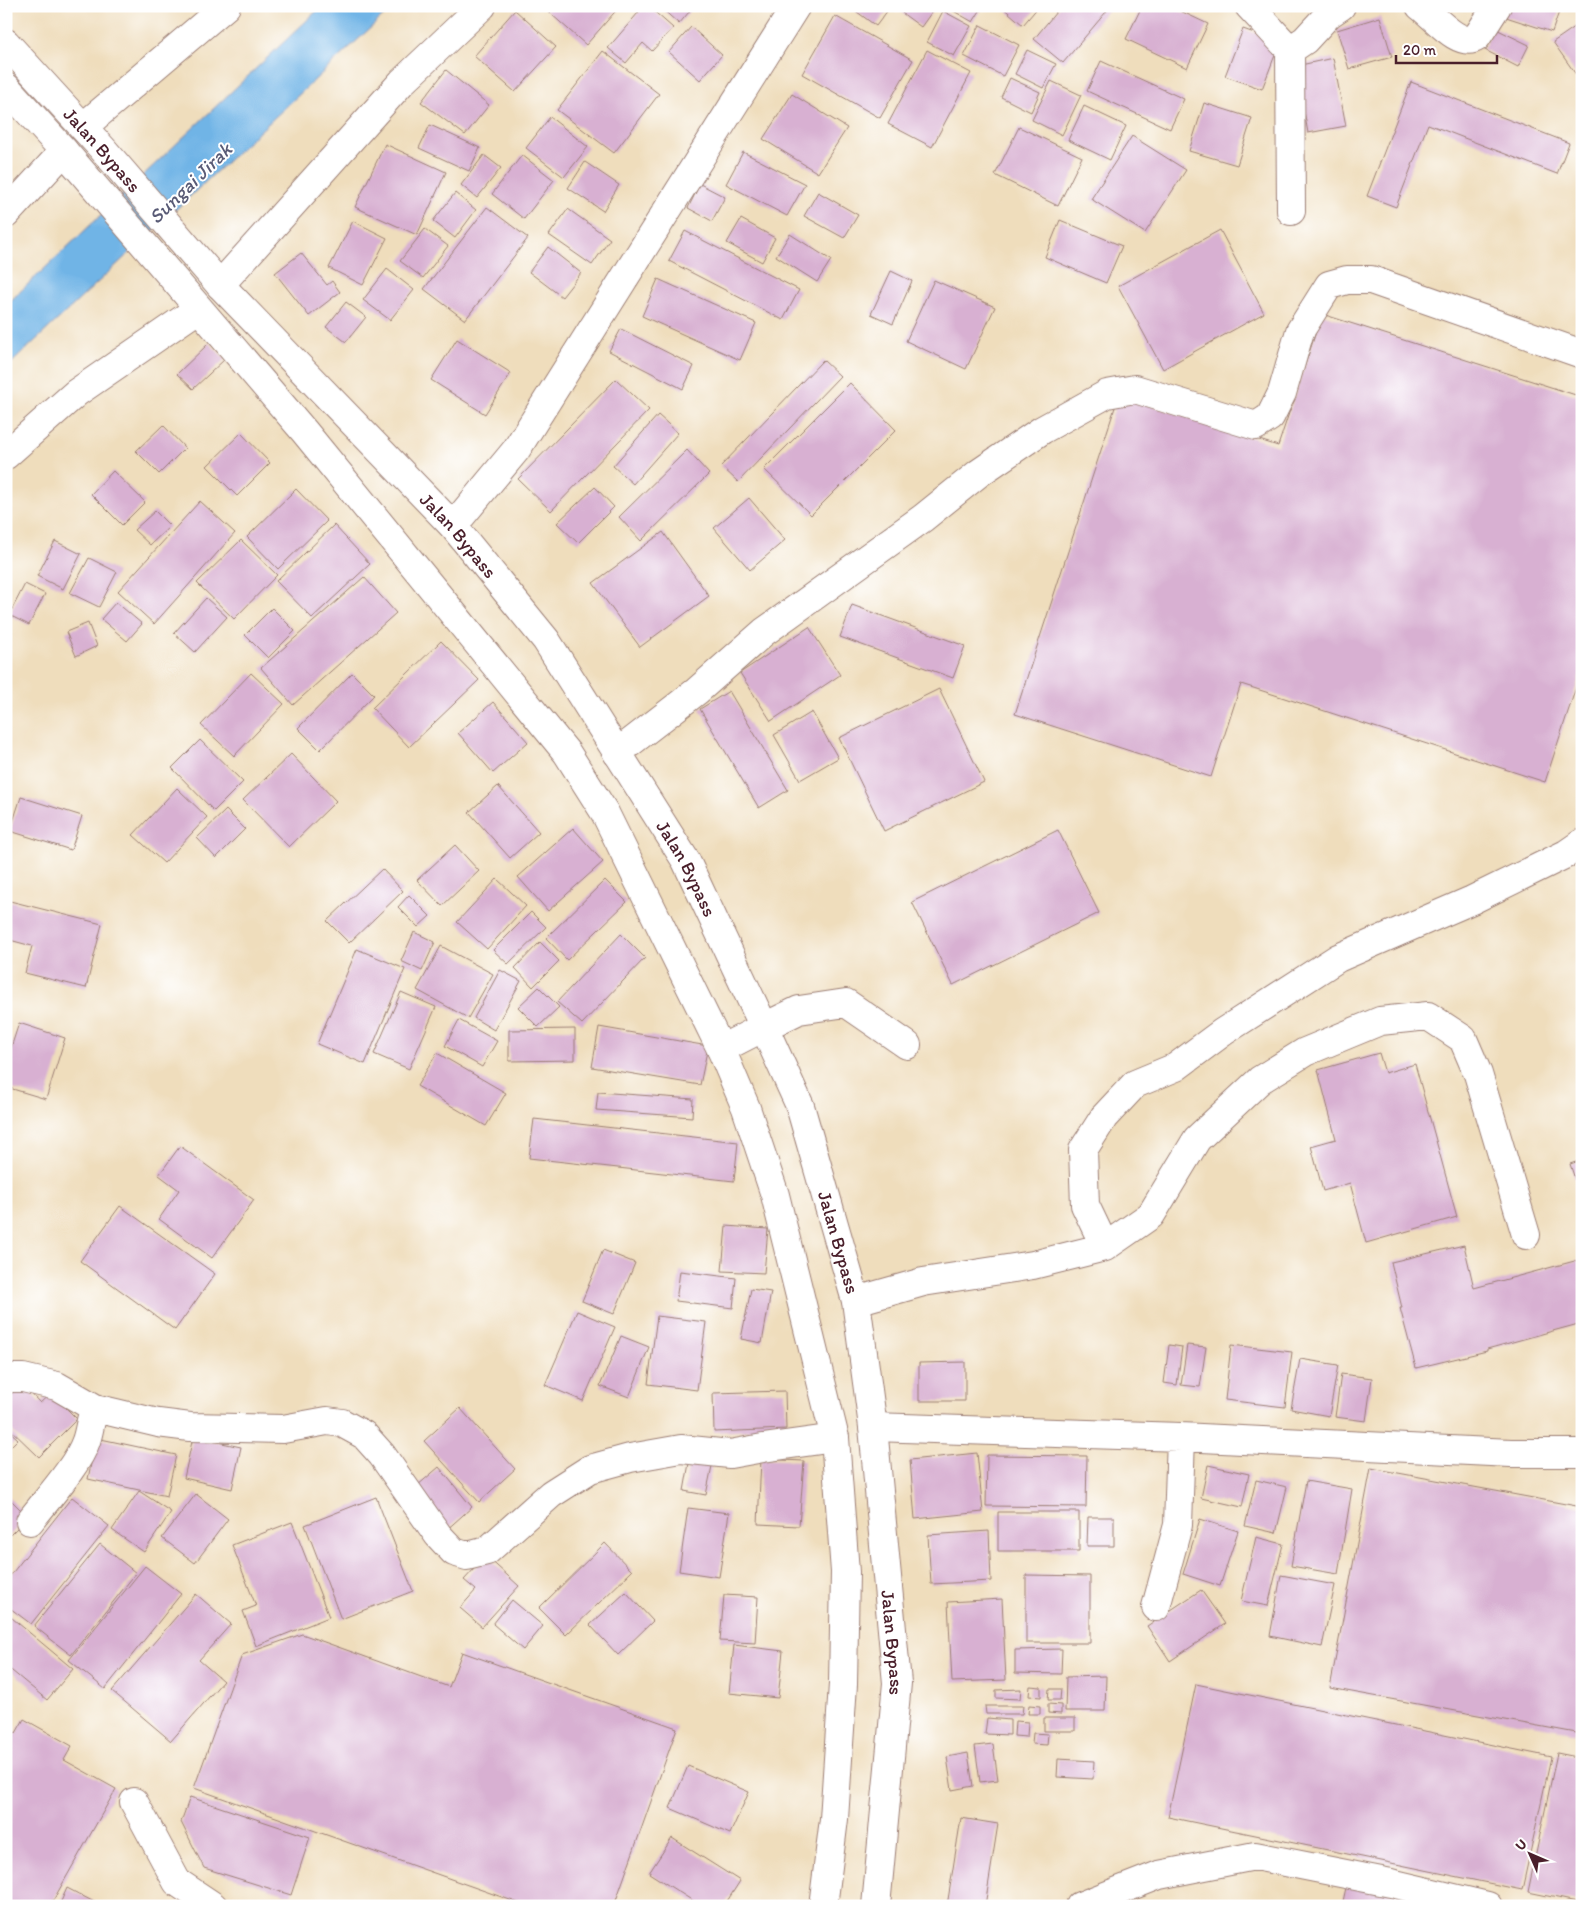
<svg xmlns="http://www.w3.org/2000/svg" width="1588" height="1912" viewBox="0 0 1588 1912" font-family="Itim,sans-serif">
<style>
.water{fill:#70b4e6;stroke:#5d6a88}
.building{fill:#d8b0d2}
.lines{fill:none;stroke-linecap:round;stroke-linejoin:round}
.minor-casing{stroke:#9c7e74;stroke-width:30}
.highway-casing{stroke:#9c7e74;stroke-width:30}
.minor{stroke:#fff;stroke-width:28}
.highway{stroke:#fff;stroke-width:28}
.labels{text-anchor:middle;stroke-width:4;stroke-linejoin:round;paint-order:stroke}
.street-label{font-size:19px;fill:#4a1f2b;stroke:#fff}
.water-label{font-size:20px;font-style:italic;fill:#595b76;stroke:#fff}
</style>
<rect width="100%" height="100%" fill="#fff"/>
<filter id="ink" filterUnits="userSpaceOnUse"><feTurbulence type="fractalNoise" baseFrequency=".02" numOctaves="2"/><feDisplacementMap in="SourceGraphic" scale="10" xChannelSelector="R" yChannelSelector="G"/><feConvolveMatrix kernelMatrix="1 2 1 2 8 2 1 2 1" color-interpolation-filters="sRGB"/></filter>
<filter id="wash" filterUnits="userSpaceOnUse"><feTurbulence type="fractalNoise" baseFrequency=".0096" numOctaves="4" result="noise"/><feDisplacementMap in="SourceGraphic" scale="20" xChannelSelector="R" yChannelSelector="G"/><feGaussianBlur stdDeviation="1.12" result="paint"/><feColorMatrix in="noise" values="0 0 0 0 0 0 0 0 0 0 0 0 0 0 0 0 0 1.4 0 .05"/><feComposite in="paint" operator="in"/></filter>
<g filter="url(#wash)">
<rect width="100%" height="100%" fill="#efddbc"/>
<path class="water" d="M322,6H394L6,368V305Z"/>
<g id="blocks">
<path class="building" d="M542,6H620L586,45Z
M644,6H648L673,28L652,51L643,43L626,63L608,48Z
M659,6H694L679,24Z
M849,6H891L876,26Z
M907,6H936L921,27L902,13Z
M952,6H983L973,22L950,9Z
M1001,6H1039L1023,25Z
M1061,6H1111L1063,63L1034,39Z
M1142,6H1170L1208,24L1187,68L1126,39Z
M1507,6H1561L1552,32L1503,16Z
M515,10L556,47L515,92L474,56Z
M943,11L971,26L954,56L927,42Z
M835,16L913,60L880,118L802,74Z
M1380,17L1392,57L1349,69L1337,30Z
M1582,22V83L1553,42Z
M980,25L1019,45L1003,76L964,56Z
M691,27L722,55L700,80L669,52Z
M1494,28L1529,45L1518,67L1483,49Z
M1243,29L1280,42L1262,89L1225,76Z
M927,50L971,73L932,147L888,124Z
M1027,50L1056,64L1043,88L1015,74Z
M603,51L659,94L614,153L557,110Z
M1333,58L1346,126L1308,133L1296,66Z
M1101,61L1184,99L1170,129L1087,91Z
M446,70L489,105L465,135L421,102Z
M1010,78L1040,92L1031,112L1001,97Z
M1051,81L1081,95L1062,135L1032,120Z
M1411,82L1569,143L1557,174L1428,124L1396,207L1367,196Z
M792,94L847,128L818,173L763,139Z
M1204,103L1252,118L1237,165L1189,151Z
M1084,106L1126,126L1110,160L1068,140Z
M550,117L588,147L564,177L526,148Z
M430,125L480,148L469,171L419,148Z
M1019,127L1082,157L1058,206L995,175Z
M1132,136L1186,170L1145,233L1091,199Z
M385,144L446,172L417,235L355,207Z
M743,152L805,184L787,216L726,184Z
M484,155L501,168L477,198L461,185Z
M522,155L554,180L524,219L492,194Z
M585,162L619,185L603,211L568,188Z
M700,184L725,197L712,221L688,208Z
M818,192L858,215L844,238L804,216Z
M455,193L476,210L455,238L433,221Z
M487,207L528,238L465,320L424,289Z
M568,209L610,239L592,265L549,235Z
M741,219L775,238L762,262L727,243Z
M1060,220L1122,246L1106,283L1045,257Z
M353,221L387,238L363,285L329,268Z
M425,229L448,246L423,278L400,261Z
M1220,230L1264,313L1163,369L1118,286Z
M685,231L799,290L783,320L669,261Z
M790,234L831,260L817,282L776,256Z
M548,247L581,273L562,297L529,272Z
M301,253L327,285L332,281L340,292L309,316L275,273Z
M387,269L414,290L390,320L363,300Z
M891,271L912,281L893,324L871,314Z
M658,279L756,323L740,360L642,316Z
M934,280L995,307L966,369L906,341Z
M346,302L366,317L346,342L326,327Z
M1322,314L1582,397V669L1545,782L1241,684L1211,777L1015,714L1119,395L1278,446Z
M621,329L694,366L683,389L609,351Z
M457,339L511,373L485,414L431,380Z
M209,343L225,359L193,389L177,374Z
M823,360L840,376L738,482L721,466Z
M616,379L649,410L551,511L518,479Z
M850,383L896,430L811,515L764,469Z
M658,415L678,433L633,484L613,466Z
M163,425L185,448L159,474L136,451Z
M241,433L270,463L237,496L207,466Z
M687,450L709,474L641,541L619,517Z
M113,471L145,502L122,525L91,494Z
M595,487L614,507L578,543L557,523Z
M296,489L327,521L278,569L247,537Z
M749,498L785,540L750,570L714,528Z
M200,501L235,533L154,624L118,591Z
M155,511L170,526L150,545L134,530Z
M334,525L370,564L312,618L276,581Z
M663,532L709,596L640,647L593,583Z
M241,540L277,575L234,619L197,583Z
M55,541L81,554L63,589L37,576Z
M89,558L117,572L99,607L70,593Z
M364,577L396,613L293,705L261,668Z
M25,584L45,594L29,625L9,615Z
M206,598L227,617L195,652L174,633Z
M116,602L142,624L127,641L101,619Z
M852,605L965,646L953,678L840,637Z
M272,608L295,631L268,658L245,635Z
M88,623L97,646L76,656L66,632Z
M809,627L840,675L771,721L740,673Z
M441,641L479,680L409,747L372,708Z
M251,673L284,704L234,756L201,725Z
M352,673L374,695L320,750L298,728Z
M939,689L984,782L884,831L839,738Z
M729,691L788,790L759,808L700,709Z
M493,702L528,742L493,773L458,733Z
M812,712L838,758L800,780L774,735Z
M200,740L243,782L214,811L172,768Z
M291,754L336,801L289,847L243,800Z
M498,786L539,832L510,858L469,812Z
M177,788L207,817L164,863L133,835Z
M21,797L82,816L71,850L10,831Z
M226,810L245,829L216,858L197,838Z
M573,828L603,862L548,911L518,877Z
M1058,830L1099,913L953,985L912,902Z
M455,845L479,871L442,906L417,880Z
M382,869L403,891L349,943L327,921Z
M497,879L526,906L487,949L457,922Z
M605,880L627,902L567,960L546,938Z
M409,895L430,916L418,927L398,907Z
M6,900L102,924L86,988L25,973L32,946L6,939Z
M531,912L546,927L508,964L493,950Z
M414,932L435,942L422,971L401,961Z
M621,934L645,958L582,1024L557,1002Z
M540,942L559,961L533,987L515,968Z
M441,946L493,974L468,1018L417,990Z
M357,949L405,969L365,1064L317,1044Z
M500,970L521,981L494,1030L474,1018Z
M539,987L559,1007L538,1027L518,1007Z
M401,992L436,1007L409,1069L374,1054Z
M459,1020L497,1041L482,1067L445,1046Z
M19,1023L65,1038L46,1099L6,1087V1063Z
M599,1027L708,1046L700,1085L592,1067Z
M575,1029V1060L509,1061V1030Z
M437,1053L506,1093L486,1126L417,1086Z
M1379,1053L1385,1073L1415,1064L1457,1217L1366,1243L1350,1183L1323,1191L1311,1146L1336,1139L1318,1070Z
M598,1092L693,1099L692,1117L596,1110Z
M534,1119L738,1142L734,1181L529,1158Z
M180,1146L254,1200L212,1258L159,1219L179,1190L159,1175Z
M1582,1160V1197H1581L1570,1164Z
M120,1206L215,1274L175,1330L80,1261Z
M726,1226L768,1229L764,1273L722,1271Z
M1464,1245L1474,1288L1582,1259V1323L1487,1349V1351L1416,1368L1400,1308H1402L1391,1262Z
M603,1250L635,1263L614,1314L582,1301Z
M680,1271L736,1278L733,1308L676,1301Z
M751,1289L771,1292L762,1343L741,1339Z
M577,1311L615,1327L583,1401L545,1385Z
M657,1316L706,1322L697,1390L648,1384Z
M621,1336L649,1347L629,1397L600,1386Z
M1169,1345L1182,1347L1177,1385L1164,1383Z
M1187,1345L1206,1347L1200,1387L1181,1385Z
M1231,1345L1292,1352L1285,1407L1225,1400Z
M1300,1359L1338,1365L1329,1416L1291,1409Z
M965,1362V1401H919V1363Z
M1341,1374L1372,1378L1366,1421L1335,1417Z
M22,1384L40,1403L51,1393L77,1419L39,1457L6,1425V1399Z
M785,1391L786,1429L714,1432L713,1393Z
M460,1408L515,1469L479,1502L424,1441Z
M6,1428L18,1439L6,1451Z
M193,1437L241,1447L232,1489L184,1478Z
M96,1438L176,1455L167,1496L88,1479Z
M691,1452L714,1456L706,1495L684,1491Z
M977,1453L983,1512L915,1519L910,1460Z
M987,1455L1087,1456L1086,1507L986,1506Z
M761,1459L804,1461L799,1526L758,1524Z
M1208,1465L1249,1474L1242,1507L1201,1498Z
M439,1467L472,1507L444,1532L410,1492Z
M1371,1468L1582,1507V1734L1330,1688Z
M1256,1480L1287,1487L1276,1533L1245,1526Z
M1306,1481L1352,1489L1338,1574L1291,1566Z
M139,1491L171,1512L144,1552L112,1530Z
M196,1494L228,1519L195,1563L162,1538Z
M6,1495L28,1517L6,1539Z
M72,1497L109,1526L31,1624L6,1605V1581Z
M376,1497L413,1591L341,1619L305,1525Z
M688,1508L729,1513L719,1577L679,1571Z
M998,1512H1079V1551H998Z
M1088,1517H1114V1546H1087Z
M1200,1519L1238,1531L1220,1586L1183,1574Z
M292,1522L329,1617L256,1646L243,1611L256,1606L232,1545Z
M989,1531L991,1581L931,1584L928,1535Z
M1256,1537L1283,1544L1268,1606L1241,1601Z
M605,1543L632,1571L566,1635L539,1608Z
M100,1544L136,1573L71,1655L34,1626Z
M486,1556L519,1586L482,1627L460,1608L476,1590L464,1580Z
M145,1566L181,1594L105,1689L69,1660Z
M1026,1575L1090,1576V1643H1026Z
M1281,1575L1335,1585L1322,1647L1270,1636Z
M1201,1590L1225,1624L1170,1661L1147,1626Z
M626,1592L653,1621L618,1655L590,1625Z
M196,1594L231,1624L199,1660L223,1681L171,1741L112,1691Z
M724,1595L758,1597L755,1643L720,1641Z
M1002,1599L1006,1680L952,1682L948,1602Z
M512,1600L543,1626L523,1650L493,1624Z
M6,1613L73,1669L47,1700L6,1666Z
M302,1634L449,1687L462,1652L677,1728L614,1906H527L194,1788L242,1655Z
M734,1645L783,1651L778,1698L729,1693Z
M1062,1649L1061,1674L1015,1673V1650Z
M1106,1676L1105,1711H1065L1066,1677Z
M1196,1684L1551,1757L1522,1890L1168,1817Z
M1030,1686L1041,1687V1697L1029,1696Z
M1021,1689L1020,1699L996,1698V1690Z
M1049,1689H1061L1060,1700H1048Z
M1048,1704L1061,1705V1714L1048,1713Z
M1029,1705L1040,1706V1714H1028Z
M985,1706H1023L1022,1714H986Z
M987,1718L1010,1720V1735L985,1734Z
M1044,1718H1075V1731H1044Z
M24,1719L72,1746L64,1760L116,1789L50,1906H6V1727L16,1733Z
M1015,1721L1028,1722L1027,1737L1014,1736Z
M1033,1733L1048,1734L1047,1745L1032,1744Z
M993,1744L998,1780L980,1782L975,1746Z
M968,1753L973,1786L952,1790L947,1757Z
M1557,1753L1582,1758V1903L1528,1892Z
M1058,1759L1094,1761L1093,1779L1057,1777Z
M688,1766L749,1792L730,1834L670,1808Z
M190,1797L310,1837L291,1895L204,1868L181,1822Z
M961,1818L998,1824L985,1906H947Z
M672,1838L740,1881L724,1906H701L649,1873Z
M1347,1883L1451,1906H1342Z
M67,1888L102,1906H59Z"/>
</g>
</g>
<g filter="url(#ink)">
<use href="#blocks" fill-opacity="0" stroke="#9c7e74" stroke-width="1"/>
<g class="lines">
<g class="minor-casing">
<path id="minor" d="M1249,6L1290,50L1291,211
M1420,6C1434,16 1459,49 1477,37L1497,6
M1290,50L1305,40L1329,14L1341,6
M83,127L226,6
M6,214L64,151
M220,285L402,82L482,6
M6,455L76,393L198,309
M453,526L516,450L796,6
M617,753L697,691L764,632L923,518L979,473L1042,430L1107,394L1135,389L1256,426L1270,417L1282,393L1300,331L1329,285L1347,280H1371L1582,354
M764,1027L799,1010L846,1003L907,1045
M1105,1247L1085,1205L1083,1150L1104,1117L1135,1084L1176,1067L1223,1032L1338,958L1472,900L1566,854L1582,843
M856,1301L923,1282L1033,1265L1105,1247L1151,1215L1197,1139L1260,1080L1305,1052L1380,1021L1428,1016L1463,1039L1478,1074L1526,1235
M6,1378H23L57,1386L95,1408C90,1419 90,1430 86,1441C78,1465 46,1500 30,1521
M95,1408L158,1423L190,1427L283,1429L327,1421L342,1423L364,1435L382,1455L438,1535L454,1552L467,1556L487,1551L551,1494L590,1469L630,1458L681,1449L730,1454L763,1448L835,1438
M873,1427L1181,1437L1511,1453H1582
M1156,1607L1178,1525L1181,1437
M134,1802L177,1882L213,1906
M1080,1906L1159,1875L1255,1856L1391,1883L1488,1906"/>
</g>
<g class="highway-casing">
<g id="highway">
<path id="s1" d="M6,43L102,148L220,285L453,526L546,640L686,861L764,1027L800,1106L856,1301L873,1427L897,1683L876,1906"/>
<path d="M6,87L64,151L304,431L567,753L605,813L721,1049L746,1108L775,1195L835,1438L845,1572L843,1684L834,1819L823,1906"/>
<path d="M721,1049L764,1027"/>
</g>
</g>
<use href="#minor" class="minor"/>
<use href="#highway" class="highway"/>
</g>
</g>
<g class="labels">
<g class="street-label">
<text dy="7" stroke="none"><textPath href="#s1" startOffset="144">Jalan Bypass</textPath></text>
<text dy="7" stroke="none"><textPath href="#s1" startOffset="669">Jalan Bypass</textPath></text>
<text dy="7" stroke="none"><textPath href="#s1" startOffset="1074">Jalan Bypass</textPath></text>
<text dy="7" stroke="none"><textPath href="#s1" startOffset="1479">Jalan Bypass</textPath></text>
<text dy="7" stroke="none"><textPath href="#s1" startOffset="1884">Jalan Bypass</textPath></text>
</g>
<g class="water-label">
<text transform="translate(190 183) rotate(-44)" y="7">Sungai Jirak</text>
</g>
</g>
<rect width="1588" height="1912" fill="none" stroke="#fff" stroke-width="25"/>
<g transform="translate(1530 1854) rotate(315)" stroke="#ffffff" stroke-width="4" paint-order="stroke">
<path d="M0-4L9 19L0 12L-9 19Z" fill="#4a1f2b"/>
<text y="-8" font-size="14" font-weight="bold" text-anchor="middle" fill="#4a1f2b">U</text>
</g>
<path d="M1396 55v8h101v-8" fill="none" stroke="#4a1f2b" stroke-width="2.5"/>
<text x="1403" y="55" font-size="15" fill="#4a1f2b" stroke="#ffffff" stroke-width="4" paint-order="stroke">20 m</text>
</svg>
